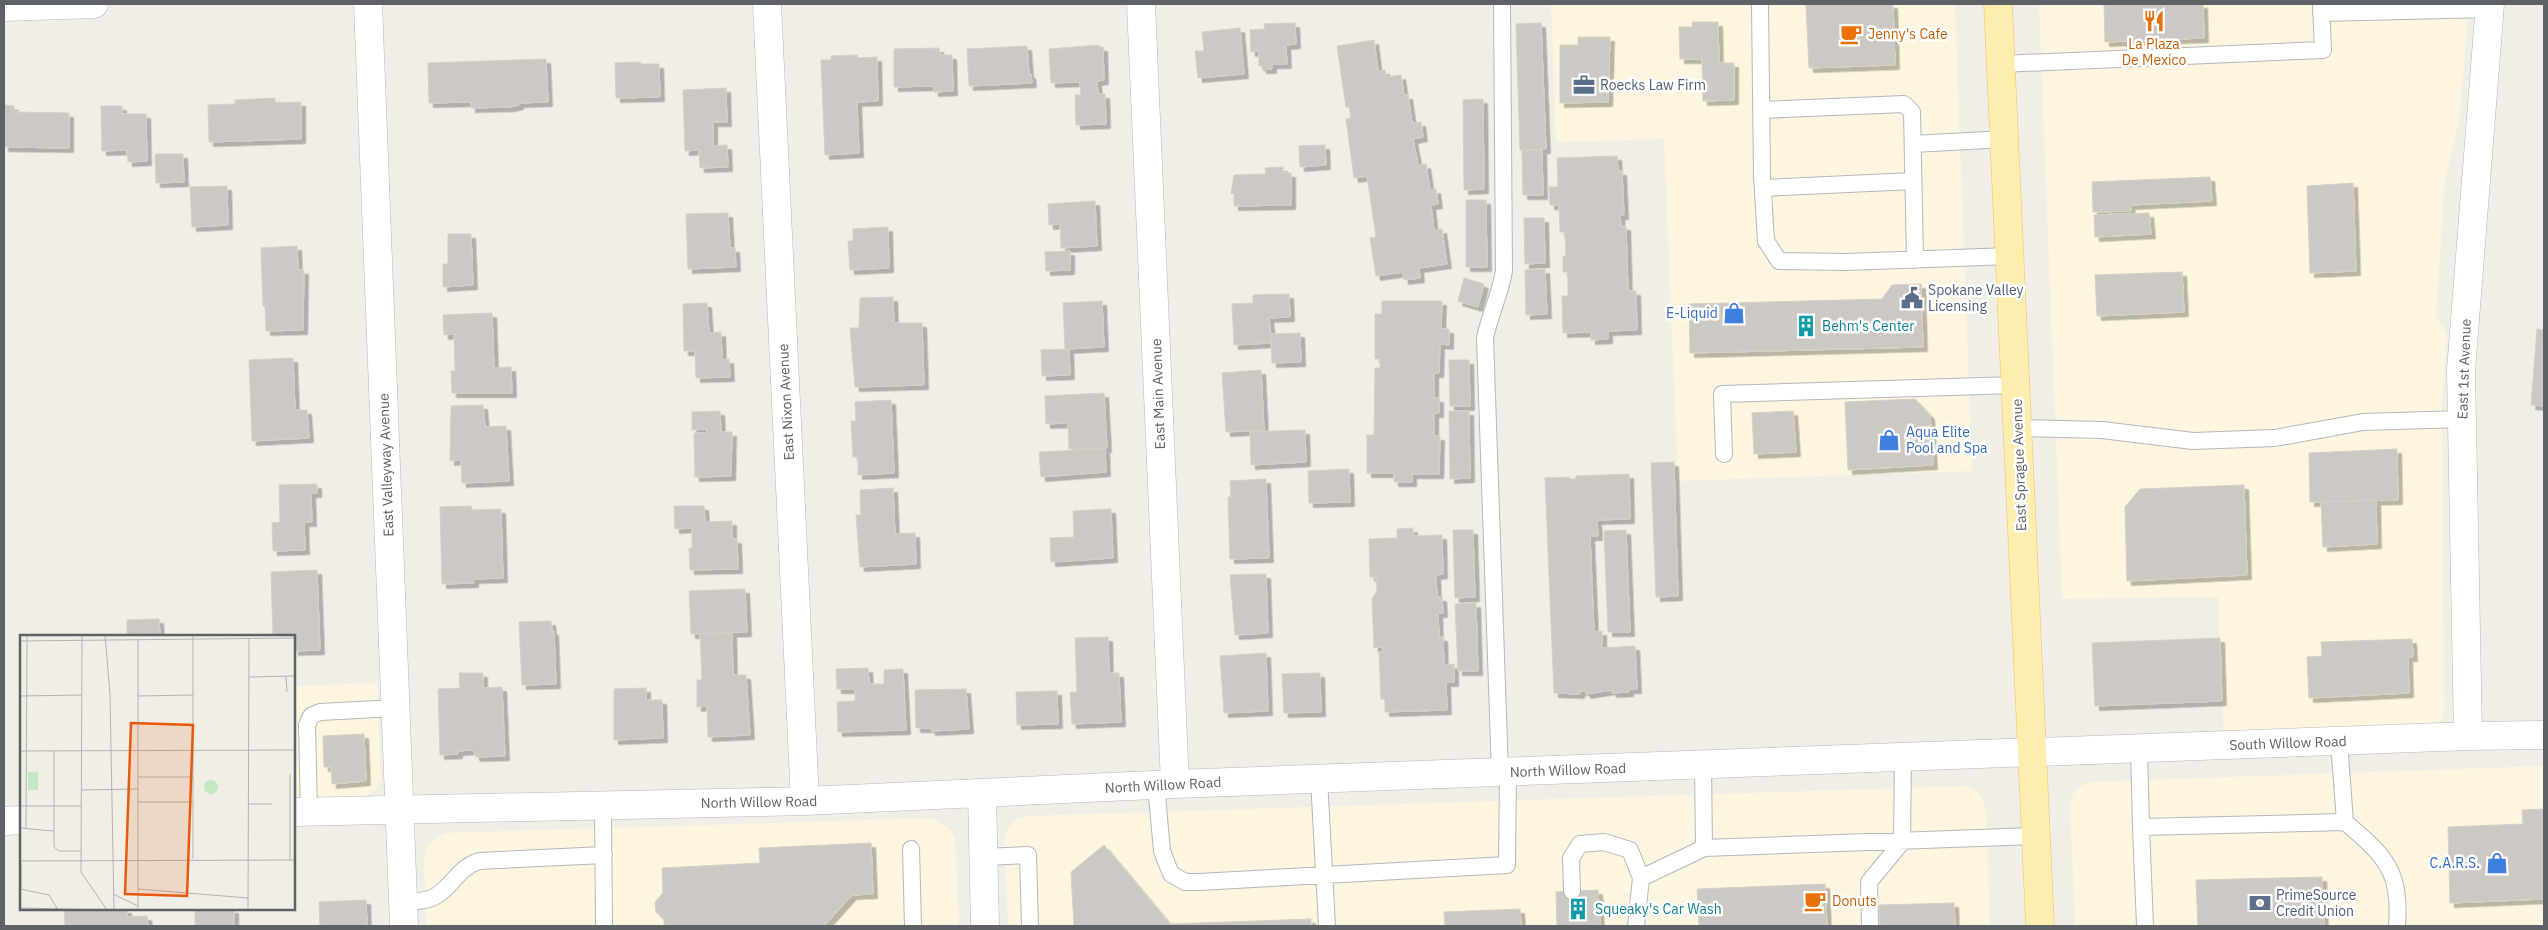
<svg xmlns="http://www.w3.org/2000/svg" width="2548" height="930" viewBox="0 0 2548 930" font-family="'IBM Plex Sans',sans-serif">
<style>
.commercial{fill:#fdf5df}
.building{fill:#ccc9c4;stroke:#d5d0c5;filter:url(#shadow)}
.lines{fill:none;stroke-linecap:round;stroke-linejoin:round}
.lane-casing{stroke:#b4b7bb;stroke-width:18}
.street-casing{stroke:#b4b7bb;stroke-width:29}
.primary-casing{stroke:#eec262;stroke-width:29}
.lane{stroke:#fff;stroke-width:16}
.street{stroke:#fff;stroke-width:28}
.primary{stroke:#fdeeb0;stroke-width:28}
.labels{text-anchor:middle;stroke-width:5;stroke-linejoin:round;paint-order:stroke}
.food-label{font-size:14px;fill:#c56008;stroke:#fff;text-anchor:start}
.service-label{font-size:14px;fill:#4e5e75;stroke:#fff;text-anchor:start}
.shop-label{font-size:14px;fill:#366cbe;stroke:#fff;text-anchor:end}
.culture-label{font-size:14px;fill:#0d838f;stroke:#fff;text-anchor:start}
.street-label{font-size:14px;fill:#5e6267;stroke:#fff}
.inset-road{fill:none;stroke:#b2b2b0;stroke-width:1}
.view{fill:#e8590c;fill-opacity:0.15;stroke:#e8590c;stroke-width:2.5}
.inset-edge{fill:none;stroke:#5e6267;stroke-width:2.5}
</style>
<defs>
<filter id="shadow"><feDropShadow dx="4.5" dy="4.5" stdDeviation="0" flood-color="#0004"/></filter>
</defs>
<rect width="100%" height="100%" fill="#f0eee7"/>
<path class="commercial" d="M1551,4H1955L1972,471L1678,481L1664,139L1556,142Z
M2039,4H2469L2459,122L2445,179L2436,317L2447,334L2442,400L2444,714L2438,727L2224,738L2218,597L2062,599Z
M377,683L381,779L375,791L366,796L294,799V686Z
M2544,766V926H2075L2070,805L2073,794L2081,786L2090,782Z
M1966,786L1976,791L1983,799L1986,810L1990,926H1008L1004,842L1007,830L1015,820L1027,816Z
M932,818L950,829L955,839L959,926H426L424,858L427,847L434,839L445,833Z"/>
<path class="building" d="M1806,4H1893L1895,65L1809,68Z
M2104,4H2203L2204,38L2105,42Z
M1692,22H1718L1719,63H1734V100L1703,101L1702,59H1680L1679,27H1692Z
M1295,23L1296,44L1286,45L1287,64H1272V69H1262V66H1259V51L1251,52L1250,30L1265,29L1264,24Z
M1541,23L1546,149L1520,150L1516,24Z
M1240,28L1244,74L1198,78L1195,51H1204L1202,32Z
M1578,37H1610L1608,102L1560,103V45H1578Z
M1374,40L1378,71L1385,70L1386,77L1401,75L1404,95H1408L1412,123L1421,122L1423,137L1413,139L1418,165L1426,164L1430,190L1436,189L1438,204L1431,205L1434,230L1442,229L1447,264L1419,268L1420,278L1404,280L1403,272L1376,276L1370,238L1376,237L1367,176L1354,178L1346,119L1351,118L1349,107H1346L1337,46Z
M1099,45V47H1103L1104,80L1097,81L1098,94H1105L1106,124L1076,125L1075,95H1081L1080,82L1051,83L1049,49Z
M1027,46L1029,74H1031L1032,83L969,86L967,49Z
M939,48L940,55H952L953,91L934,92V86L894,87V49Z
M857,55L858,58L877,57L878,101L857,102L859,153L825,155L821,60H831V56Z
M546,59L548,102L519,103V105L510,107L471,108V102L429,103L428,63Z
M640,62L641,64H659L660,97L616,98L615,63Z
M726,88L727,122H713V146L727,145L728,167L700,168L699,150L685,151L683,90Z
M275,98V103L301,102V139L209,142L208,105L235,104V100Z
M1483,99L1484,189L1464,190L1463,100Z
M4,105L14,106V112L69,113V148L4,147Z
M101,106H122V114H146L147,161L128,162L127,150L102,151Z
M1325,145L1326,165L1300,167L1299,146Z
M1542,150L1543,195H1523L1522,151Z
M155,154H183L184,182L156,183Z
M1617,156L1618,171H1622L1624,215H1620L1621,226H1626L1628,291H1636L1637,330L1608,331V339L1591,340V332L1563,333L1562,296H1568V272H1563V256H1566L1565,232H1560L1559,205H1550L1549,187H1558L1557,158Z
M1283,167V173H1291V205L1234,206V193L1231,194L1234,175L1266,174L1265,168Z
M2210,177L2212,201L2130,205L2131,211L2093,212L2092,182Z
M2353,183L2356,271L2310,273L2307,186Z
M227,186L228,225L192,227L190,187Z
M1466,200H1486L1487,267H1466Z
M1095,201L1097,246L1061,248L1060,224L1049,225L1048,204Z
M728,213L730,248H735L736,267L688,269L686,214Z
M2149,213L2151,234L2095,237L2094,215Z
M1524,218H1544L1545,263L1525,264Z
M888,227L889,268L850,270L848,241H853V229Z
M448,234H471L473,285L443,287V264H448Z
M297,246L298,270H304L303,330L266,331L265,306H263L261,248Z
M1070,251V270L1046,271L1045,252Z
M1545,269L1547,314L1526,315L1525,270Z
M2182,272L2184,312L2097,316L2095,275Z
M1464,278L1484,284L1478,307L1458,301Z
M1921,284L1923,347L1690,353L1689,304L1882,299L1892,285Z
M1289,294L1290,317L1269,318L1272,343L1234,345L1232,304L1253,303V295Z
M893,297L894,323H922L924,385L855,387L850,328H859L860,298Z
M1102,301L1104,347L1065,349L1063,303Z
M1382,301H1442L1441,329H1449V345L1440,344L1439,373H1434V398H1439V413H1434V436H1440L1439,474H1412V482H1394V473H1367V435H1374L1375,368H1380V359H1375V314H1382Z
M707,303L709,333L721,332L722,360L729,359L730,377L696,378L695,351H684L683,304Z
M492,313L494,368L511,367L512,393H452L451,371H455L454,334L444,335L443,315Z
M2537,329L2544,330V406L2531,405Z
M1300,333L1301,362L1272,363L1271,334Z
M1069,349L1070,375L1042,376L1041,350Z
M293,358L295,410H307L309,438L252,441L249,360Z
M1449,360H1469L1470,406H1450Z
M1261,370L1264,430L1226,432L1222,373Z
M1104,393L1107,448L1069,449L1068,423L1046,424L1045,396Z
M1915,399L1930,415L1933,465L1848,470L1845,402Z
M891,400L894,473L858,475V457H853L851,421H856L855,402Z
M483,405L485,427L506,426L509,481L462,483L461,460L450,461L451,406Z
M720,411L721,432H732L731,476L695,477L694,433H707V429L692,430V412Z
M1449,411H1469L1470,478L1450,479Z
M1793,411L1796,452L1754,454L1752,413Z
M1305,430L1306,462L1251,465L1250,432Z
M1105,449L1106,472L1041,477L1039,452Z
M2397,449L2398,500L2310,502L2309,453Z
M1674,462L1678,596L1656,597L1651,463Z
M1349,469L1350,502L1309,503L1308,471Z
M1629,474L1630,519L1597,520L1598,536H1590L1594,632L1602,631V648L1635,646L1637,689H1629V692L1612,693V690L1586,694V691H1580V694L1554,693L1545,478L1569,477V479H1576V476Z
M1266,479L1269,558L1230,559L1228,497H1231L1230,481Z
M317,484V493H311L312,522H304L305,550L273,551L272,523L280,522L279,485Z
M2244,485L2247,575L2127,581L2125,507L2140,489Z
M893,488L895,534L915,533L916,564L860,567L856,515H861L860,490Z
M2376,500L2377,544L2323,547L2321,502Z
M471,506L472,510L501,509L503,578L474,579V583L442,584L440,507Z
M674,506H704L705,522L732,521V539H737L738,569L690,570L689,548H692V528L675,529Z
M1111,509L1113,558L1051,562L1050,538L1074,537L1073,511Z
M1413,528V536L1442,535L1443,574L1436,575L1437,597H1442L1443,613H1438L1439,637H1443L1444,665L1454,664V682H1446L1447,710L1385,712V699H1381L1379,652H1383V647L1374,648L1372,599L1377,591L1376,577H1370L1369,539L1397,538V529Z
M1453,530H1473L1475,597L1455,598Z
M1626,530L1630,632H1608L1604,531Z
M317,570L320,650L294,651V636H273L271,572Z
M1266,574L1268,633L1235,635L1230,575Z
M745,589L747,632L691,634L689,591Z
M1476,603L1478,671H1458L1455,604Z
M159,619L160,636H127V620Z
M551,621L552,631H554L556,684L522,685L519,622Z
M732,633L733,675H746L750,735L708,737L707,706L697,707V680H702L700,634Z
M1108,637L1109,673H1119L1121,722L1072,724L1070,692H1077L1075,638Z
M2220,638L2222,701L2095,706L2092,643Z
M2412,639L2413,657H2408L2409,693L2309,698L2307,657L2322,656L2321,642Z
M1266,653L1268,711L1224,713L1220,656Z
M868,668L869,684H884V670L903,669L906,730L838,732L837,702L855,701V689H837L836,669Z
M459,673H483V688L502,687L505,756L476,757L473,750L458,751V754L440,755L438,689L460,688Z
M1320,673L1321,712L1284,713L1282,674Z
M646,688V700H662L663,738L614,740V689Z
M966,689L969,729L931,731V728H916L915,690Z
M1057,691L1058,724L1017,725L1016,692Z
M364,734L366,781L332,784L331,767H324L323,736Z
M2544,809V899L2450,903L2448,827L2523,824L2522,810Z
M871,843L873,894L852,895L824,926H664V919L656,912L655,902L663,893L662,868L760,863L759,848Z
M1104,845L1170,924L1311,919V926H1074L1071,872Z
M2322,877L2324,926H2198L2196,880Z
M1825,884L1827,926H1699L1697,889Z
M1598,890L1600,926H1557L1556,892Z
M366,900L367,926H320L319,902Z
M1954,903L1955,926H1880L1879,905Z
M64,909H127V917L147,916L148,926H65Z
M195,909H234V926H195Z
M1520,909L1521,926H1445L1444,912Z"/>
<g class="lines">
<g class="lane-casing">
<path id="lane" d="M1760,4L1762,177L1766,241L1779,261L1846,262L2010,256
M2321,13L2489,9
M2001,64L2323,50L2321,4
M1761,110L1904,104L1912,112L1915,260
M1913,144L2005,139
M1763,188L1913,181
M2018,428L2102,430L2193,441L2275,438L2363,422L2462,419
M1724,454L1722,394L2016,385
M2339,741L2345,822C2385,856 2401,870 2397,926
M2139,749L2141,827L2345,822
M1703,765L1704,848L2036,836
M1500,773L1485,338C1490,314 1500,295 1504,271L1502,4
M1319,779L1327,926
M1156,785L1162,851L1171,874L1185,882H1199L1507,865L1508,772
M603,806L604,926
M309,812L307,725L311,716L320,712L396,708
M2141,827L2145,926
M911,849L913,926
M984,857L1028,855L1030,926
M1641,878L1704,848
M1572,891L1571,858L1580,844L1604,842L1630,850L1641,878L1636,926
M403,902C413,901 425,902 434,897C452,888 457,868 479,861L604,855
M1870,926L1869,882L1902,842L1903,758"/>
</g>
<g class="street-casing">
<path id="street" d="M368,4L404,926
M767,4L805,801
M1141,4L1175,784
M4,7L94,4
M2468,736L2461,370L2490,4
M982,794L985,926
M294,812L805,801L1175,784L2468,736L2544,735
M4,821L21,820"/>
</g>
<g class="primary-casing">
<path id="primary" d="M1998,4L2040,926"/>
</g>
<use href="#lane" class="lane"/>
<use href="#street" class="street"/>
<use href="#primary" class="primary"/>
</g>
<defs>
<g id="restaurant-bare" transform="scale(1.725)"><path d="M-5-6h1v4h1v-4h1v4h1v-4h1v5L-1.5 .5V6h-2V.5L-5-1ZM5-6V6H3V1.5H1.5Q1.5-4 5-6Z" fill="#e8710a" stroke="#fff" stroke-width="2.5" paint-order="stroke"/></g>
<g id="cafe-bare" transform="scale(1.725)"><path d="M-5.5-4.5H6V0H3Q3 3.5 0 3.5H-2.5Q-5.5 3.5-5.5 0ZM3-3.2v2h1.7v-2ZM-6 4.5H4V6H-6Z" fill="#e8710a" stroke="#fff" stroke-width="2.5" paint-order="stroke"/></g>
<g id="office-bare" transform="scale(1.725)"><path d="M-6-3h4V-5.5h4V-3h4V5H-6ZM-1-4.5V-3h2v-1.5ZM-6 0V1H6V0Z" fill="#5c6f8a" stroke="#fff" stroke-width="2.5" paint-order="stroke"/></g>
<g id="civic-bare" transform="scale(1.725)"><path d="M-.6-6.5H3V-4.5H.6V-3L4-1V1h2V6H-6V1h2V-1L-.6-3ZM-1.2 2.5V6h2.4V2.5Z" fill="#5c6f8a" stroke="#fff" stroke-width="2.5" paint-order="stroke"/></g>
<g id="shop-bare" transform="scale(1.725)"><path d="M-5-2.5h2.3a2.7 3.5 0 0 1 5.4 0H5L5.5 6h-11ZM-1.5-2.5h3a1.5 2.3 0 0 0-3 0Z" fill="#3f7fe0" stroke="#fff" stroke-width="2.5" paint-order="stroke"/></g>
<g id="building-bare" transform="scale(1.725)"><path d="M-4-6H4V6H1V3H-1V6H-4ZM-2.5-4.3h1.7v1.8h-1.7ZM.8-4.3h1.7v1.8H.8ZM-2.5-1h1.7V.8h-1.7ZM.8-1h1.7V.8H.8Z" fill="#0f9aa8" stroke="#fff" stroke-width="2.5" paint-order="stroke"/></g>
<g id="bank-bare" transform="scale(1.725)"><path d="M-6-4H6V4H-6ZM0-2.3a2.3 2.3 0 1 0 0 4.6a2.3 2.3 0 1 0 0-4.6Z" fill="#5c6f8a" stroke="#fff" stroke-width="2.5" paint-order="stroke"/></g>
</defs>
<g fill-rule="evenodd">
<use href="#restaurant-bare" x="2154" y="21"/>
<use href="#cafe-bare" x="1851" y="34"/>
<use href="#office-bare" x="1584" y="85"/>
<use href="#civic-bare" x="1912" y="298"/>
<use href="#shop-bare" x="1734" y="313"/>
<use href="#building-bare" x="1806" y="326"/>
<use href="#shop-bare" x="1889" y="440"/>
<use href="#shop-bare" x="2497" y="863"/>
<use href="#cafe-bare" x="1815" y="901"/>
<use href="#bank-bare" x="2260" y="903"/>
<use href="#building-bare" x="1578" y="909"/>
</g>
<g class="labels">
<g class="food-label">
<text x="1868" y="39">Jenny's Cafe</text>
<text x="2154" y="49" text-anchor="middle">La Plaza<tspan x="2154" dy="16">De Mexico</tspan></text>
<text x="1832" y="906">Donuts</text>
</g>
<g class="service-label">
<text x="1600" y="90">Roecks Law Firm</text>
<text x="1928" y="295">Spokane Valley<tspan x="1928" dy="16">Licensing</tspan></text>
<text x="2276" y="900">PrimeSource<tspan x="2276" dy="16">Credit Union</tspan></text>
</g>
<g class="shop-label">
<text x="1718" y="318">E-Liquid</text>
<text x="1906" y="437" text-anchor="start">Aqua Elite<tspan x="1906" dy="16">Pool and Spa</tspan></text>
<text x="2480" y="868">C.A.R.S.</text>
</g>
<g class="culture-label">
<text x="1822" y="331">Behm's Center</text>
<text x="1595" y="914">Squeaky's Car Wash</text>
</g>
<g class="street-label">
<text transform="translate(2464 369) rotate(-88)" y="5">East 1st Avenue</text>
<text transform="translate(1158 394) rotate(-92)" y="5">East Main Avenue</text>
<text transform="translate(786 402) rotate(-93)" y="5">East Nixon Avenue</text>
<text transform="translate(386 465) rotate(-92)" y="5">East Valleyway Avenue</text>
<text transform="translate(2019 465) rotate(-92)" y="5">East Sprague Avenue</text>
<text transform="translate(2288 743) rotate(-2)" y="5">South Willow Road</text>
<text transform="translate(1568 770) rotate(-2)" y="5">North Willow Road</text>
<text transform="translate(1163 785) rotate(-3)" y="5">North Willow Road</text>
<text transform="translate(759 802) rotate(-1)" y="5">North Willow Road</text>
</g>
</g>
<g transform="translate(20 635)">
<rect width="275" height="275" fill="#f0eee7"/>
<path d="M184 152a7 7 0 1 1 14 0a7 7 0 1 1-14 0Z" fill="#c6e7c5"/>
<path d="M8,137H18V155H8Z" fill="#c6e7c5"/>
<path class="inset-road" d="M62,0L61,237L87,275M85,0L90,59L94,275M0,6L275,3M266,41L267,57M229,42L275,41M0,61L62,60M118,61L173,60M0,116L275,115M34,116V212L39,216H61M118,142H173M62,155L118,154M118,167H173M228,169H252M0,171H61M0,193L33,196M6,194L7,0M173,224V0M270,225V139M0,226L275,225M1,229V254M0,254L29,260L38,275M118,254L228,263M93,259L118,271M0,273L80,275M118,275V5M228,275L229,4"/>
<path class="view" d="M111,88L173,90L167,261L105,259Z"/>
<rect width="275" height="275" class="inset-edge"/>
</g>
<rect width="2548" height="930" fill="none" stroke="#5e6267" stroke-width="10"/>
</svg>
